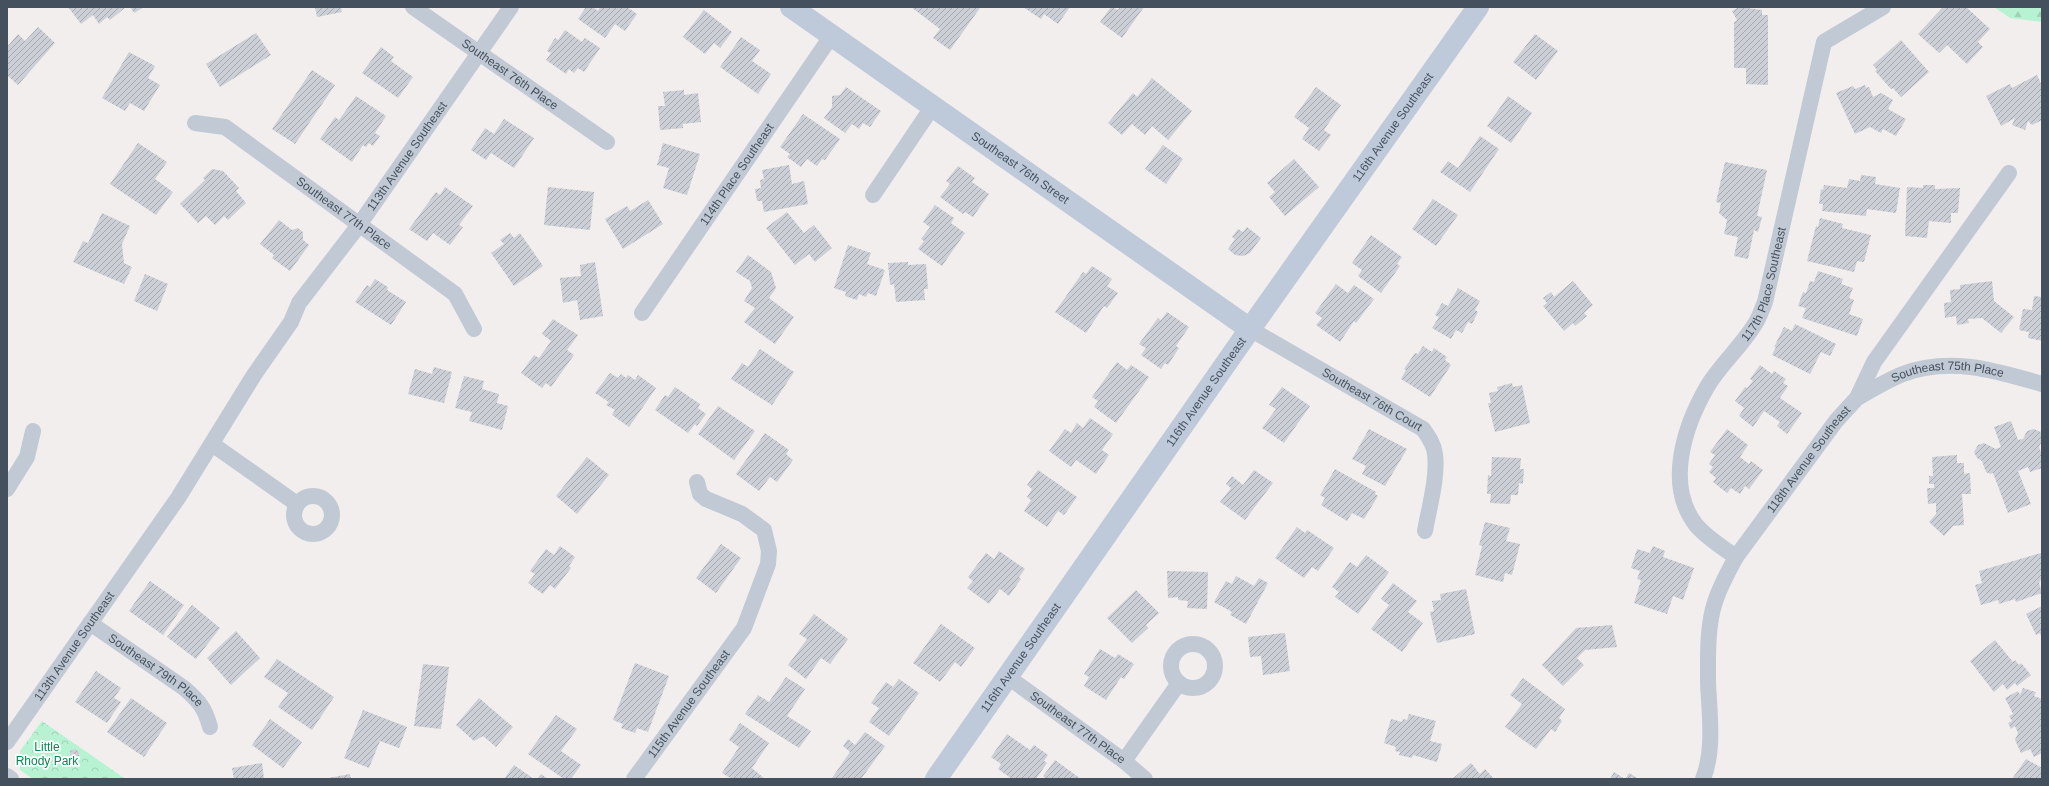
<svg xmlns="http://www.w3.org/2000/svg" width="2049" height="786" viewBox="0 0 2049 786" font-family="Helvetica,sans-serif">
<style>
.forest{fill:url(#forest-firs)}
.park{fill:url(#park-crowns)}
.building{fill:url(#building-hatch)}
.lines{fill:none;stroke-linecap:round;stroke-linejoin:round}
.street{stroke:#c0c9d4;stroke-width:16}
.secondary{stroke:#bec9d9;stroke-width:22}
.labels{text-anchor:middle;stroke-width:3.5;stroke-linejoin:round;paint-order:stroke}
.street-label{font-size:12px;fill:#44505d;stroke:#fff}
.park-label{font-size:12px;fill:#0f8451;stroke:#fff}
</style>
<defs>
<pattern id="forest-firs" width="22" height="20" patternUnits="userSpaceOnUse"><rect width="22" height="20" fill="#b7f3d2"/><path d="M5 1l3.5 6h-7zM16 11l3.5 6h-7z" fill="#9fd2b7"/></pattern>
<pattern id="park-crowns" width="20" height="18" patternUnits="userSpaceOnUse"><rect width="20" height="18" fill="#b7f3d2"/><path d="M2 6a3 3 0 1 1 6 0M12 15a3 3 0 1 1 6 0" fill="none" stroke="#9fd2b7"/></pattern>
<pattern id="building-hatch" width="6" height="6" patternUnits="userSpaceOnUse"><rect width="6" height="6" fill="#cccfd6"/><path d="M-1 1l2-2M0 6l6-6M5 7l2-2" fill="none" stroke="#a7aab1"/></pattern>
</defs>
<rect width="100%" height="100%" fill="#f1eeed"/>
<path class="forest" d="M1994,7H2042V22L2010,18Z"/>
<path class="park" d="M42,721L124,778L33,779L20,770V751Z"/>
<path class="building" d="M68,7H126L110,20L107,17L99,24L93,15L81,24Z
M130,7H144L134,13Z
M315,7H341L342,12L317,17Z
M586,7H593L598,11L600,7H627L637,14L625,31L615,24L605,38L578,19Z
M911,7H978L980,8L950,50L933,38L940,29Z
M1023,7H1070L1058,24L1044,14L1041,19Z
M1111,7L1118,10L1120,7H1144L1122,38L1100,22Z
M1739,7L1762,10V15H1768V85L1746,84V68H1734V22L1737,20L1732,11Z
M1943,7H1966L1990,29L1978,42L1983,47L1967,64L1947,45L1939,53L1918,34Z
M704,10L732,32L720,48L714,43L705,54L683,37Z
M38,27L55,43L18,85L7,75V47L18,34L25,41Z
M565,30L582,42L585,38L600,48L584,72L578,68L574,73L569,69L566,74L546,60L551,53L547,51L555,38L558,40Z
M256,33L271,55L220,87L206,64Z
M1535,34L1558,51L1536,80L1513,62Z
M741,37L760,50L752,61L771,74L758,94L720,67Z
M1901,40L1929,72L1901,97L1893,88L1891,89L1875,71L1877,70L1873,65Z
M381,47L394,57L391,61L413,77L398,98L362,73Z
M129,52L155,66L148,78L160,85L144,111L130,103L125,111L102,98Z
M312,70L335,85L295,144L272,129Z
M2037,75L2042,86V120L2032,125L2028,121L2025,130L2012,125L2015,118L2001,126L1986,96L2010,84L2012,88Z
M1152,78L1192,111L1168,140L1152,126L1145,135L1132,124L1122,135L1108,123L1133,93L1137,97Z
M1865,85L1866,88L1869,87L1873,97L1881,93L1893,100L1888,109L1906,119L1896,136L1883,129L1881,133L1870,127L1855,134L1836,93L1853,86L1855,89Z
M846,87L881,111L870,127L863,123L859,129L852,124L845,133L824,118L832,107V96L840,95Z
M1316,87L1341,105L1324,130L1331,135L1319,151L1302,139L1309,128L1294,117Z
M684,90V95L698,93L701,122L683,124V128L660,130L658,106H665L663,92Z
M356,96L386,116L375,133L380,136L373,146L369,143L366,147L363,145L352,162L320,139L335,117L339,120Z
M1508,96L1532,113L1511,143L1487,126Z
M803,114L840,139L825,160L822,159L817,166L807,159L801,167L787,157L790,154L780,147Z
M504,119L534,138L514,168L491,153L486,160L471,150L485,128L494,134Z
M1480,136L1499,149L1470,192L1440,172L1448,161L1458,168Z
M138,143L167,162L155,179L173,192L156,215L110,184Z
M663,143L700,154L687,195L663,188L669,168L657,165Z
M1163,145L1183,159L1166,184L1145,169Z
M1294,159L1319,187L1285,216L1269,197L1275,192L1267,183Z
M1725,162L1767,170L1757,216L1762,217L1758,232L1754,230L1748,259L1734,256L1738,237L1724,234L1727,220L1719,213L1721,203L1716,202Z
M789,165L792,184L804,181L808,204L764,212L762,201H757L755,189L761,188L760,180L764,179L762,170Z
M958,166L975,178L972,182L989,194L973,217L965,212L963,214L940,197L950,184L946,181Z
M212,169L223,171L239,188L236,191L246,203L228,220L224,216L215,225L206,216L198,223L180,204L205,180L203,178Z
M1861,175L1876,177L1875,184L1900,188L1896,213L1867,209L1866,216L1822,211L1823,204H1819L1821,189L1823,190L1824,185L1847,188L1849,179L1860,181Z
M1923,185H1935V189L1960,188L1958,213H1951V223L1929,221L1927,238L1905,236L1907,187L1923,188Z
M445,187L473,206L459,225L463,227L450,245L433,233L427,241L409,229L436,192L440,195Z
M548,187L594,192L590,230L544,225Z
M1433,199L1458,215L1436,246L1412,229Z
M648,200L663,224L623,249L605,219L627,206L630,211Z
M935,205L954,218L951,223L965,233L942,266L918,249L924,241L921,239L930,227L923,222Z
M787,212L804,233L814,225L832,248L815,262L809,254L795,265L766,228Z
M102,213L130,226L122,244L124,263L132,267L124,284L73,262L83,241L88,243Z
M1820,218L1843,224L1842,228L1871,235L1864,262L1857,261L1854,272L1807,261L1816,226L1818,227Z
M279,220L292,230L298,228L303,232V240L309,245L290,271L272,258L274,255L260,244Z
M1247,227L1261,238L1250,253L1243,256L1235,255L1228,249L1235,239L1232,237L1238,229L1243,232Z
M510,233L514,238L520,233L543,266L514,286L491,253L504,244L500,240Z
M1371,235L1402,257L1397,264L1400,266L1381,293L1358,276L1362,270L1352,263Z
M848,245L871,253L867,264L885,270L876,296L868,293L866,297L859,294L857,300L845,296L846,292L834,288Z
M748,255L771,272L776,288L769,298L794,317L775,344L744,322L755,308L744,301L752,288L750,281L736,272Z
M595,262L603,316L580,320L577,300L563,303L560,278L581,276L580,265Z
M908,262V265L926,264L928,289H924L925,300L896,302L894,284L890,285L888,263Z
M1092,266L1112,279L1107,286L1118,293L1107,308L1104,306L1086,333L1055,312L1083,272L1086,274Z
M1818,271L1843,279L1841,284L1853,288L1849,298L1854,300L1849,314L1863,319L1857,336L1802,318L1806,308L1798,306L1803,292L1806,293L1810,281L1814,282Z
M145,274L168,284L157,311L134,301Z
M375,279L388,287L387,290L406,302L391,325L355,302L367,285L370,287Z
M1573,281L1593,305L1584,313L1587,316L1575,326L1573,323L1564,331L1543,306L1547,303L1543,298L1551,292L1554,297Z
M1992,281L1994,301L2014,317L2001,333L1982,318L1968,319L1969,323L1957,325L1956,316L1945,318L1944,303L1951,302L1950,290L1960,289V285Z
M1336,284L1348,293L1354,285L1374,299L1356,323L1354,321L1340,342L1316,325L1322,318L1315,313Z
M1458,288L1480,301L1475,310L1478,312L1472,324L1468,322L1462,333L1456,330L1451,339L1432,328L1439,317L1435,315L1442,303L1448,306Z
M2034,296L2042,297V341L2028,338L2029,332L2019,330L2023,309L2032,310Z
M1167,312L1189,327L1176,346L1179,348L1168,365L1165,363L1161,369L1141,355L1146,348L1139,344L1158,318L1161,320Z
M553,319L578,335L567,350L574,355L551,387L546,383L542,388L521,373L534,355L539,358L551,341L542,334Z
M1795,324L1836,344L1830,356L1821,352L1810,374L1772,355L1776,347H1774L1784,327L1792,331Z
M1423,346L1432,352L1434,348L1447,357L1445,360L1451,365L1430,397L1401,379L1406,370L1404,369L1415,353L1418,354Z
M760,349L794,372L772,405L731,379L742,363L748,367Z
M1117,362L1127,370L1131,365L1149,377L1116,423L1094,407L1098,401L1092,397Z
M1760,365L1772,374L1774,371L1786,379L1783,383L1788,386L1780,398L1802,413L1787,434L1777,426L1780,422L1764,411L1753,427L1739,416L1744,408L1735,401L1745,387L1747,388L1753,381L1750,379Z
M434,367L452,372L444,403L408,394L415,369L432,374Z
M610,373L618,378L621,374L626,378L628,375L635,380L638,375L656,388L629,427L612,415L615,410L606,405L609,402L595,393Z
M464,376L484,381L482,389L499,394L497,403L508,406L502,430L469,421L472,412L455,408Z
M1512,383L1513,387L1522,385L1530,423L1495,432L1488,403H1491L1489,393L1498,391L1497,387Z
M675,387L700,404L698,408L706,414L697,426L695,424L688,433L655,410L665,395L668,397Z
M1282,387L1310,406L1284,443L1262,428L1276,409L1269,405Z
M718,406L755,431L734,460L698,434Z
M1090,418L1113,434L1102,450L1109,455L1096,474L1076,460L1071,467L1049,451L1065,429L1071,433L1077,423L1083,428Z
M2011,421L2018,440L2023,439L2027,431L2034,429L2041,432L2042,441L2039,447L2042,455V468L2030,472L2028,467L2018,471L2031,504L2008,513L1993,473L1990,474L1986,472L1982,461L1977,458L1974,452L1978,445L1984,443L1996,449L2001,447L1994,427Z
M1369,429L1407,449L1385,486L1362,474L1366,466L1352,459Z
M1727,429L1748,445L1740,457L1749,464L1751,461L1763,470L1749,489L1745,486L1740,494L1731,488L1727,493L1713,482L1716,478L1709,472L1713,467L1709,464L1715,455L1710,452Z
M765,433L789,450L786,454L793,460L777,482L770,477L759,491L736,474Z
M1957,455V463H1964V474L1970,473L1971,494H1962L1964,525L1953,526L1944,536L1929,522L1936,514V503L1928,504L1927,488H1934V484H1929V476H1933L1932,457Z
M587,457L609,475L577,514L556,496Z
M1492,457L1521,458L1520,469H1524L1523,484L1519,483L1518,495H1511L1510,504L1490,503L1491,494H1487L1488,475L1491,476Z
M1335,469L1376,492L1375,494L1378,496L1364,519L1352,513L1347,521L1321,505L1325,498L1320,495Z
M1038,470L1077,497L1064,515L1058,511L1047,527L1024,511L1031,500L1027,497L1032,489L1027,485Z
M1254,470L1273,483L1245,520L1220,502L1231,488L1226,484L1232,476L1243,485Z
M1485,522L1510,528L1506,541L1520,544L1512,575L1505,573L1503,582L1475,575L1482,546L1479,545Z
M1297,527L1305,533L1307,530L1334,548L1318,571L1312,567L1304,578L1275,558Z
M721,544L741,558L716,593L696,578Z
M560,546L575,557L569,566L571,568L555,589L550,585L543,594L528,583L535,574L530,571L546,549L554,555Z
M1653,546L1665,551L1663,557L1694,568L1683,600L1673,596L1667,614L1634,603L1641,580L1637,579L1640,571L1631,568L1637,549L1650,553Z
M999,551L1025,569L1019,577L1021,579L1009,596L1000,589L989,604L967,588L973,581L968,577L986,553L994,559Z
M2041,553L2042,578L2039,583L2042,593L2016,602L2015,599L1999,604L1998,600L1981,605L1975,585L1982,583L1979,571Z
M1366,555L1389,572L1358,614L1335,597L1339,592L1332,587L1350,562L1357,567Z
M1167,571L1208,572L1207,609L1187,608L1188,601L1178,600V597L1168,598Z
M1236,576L1254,586L1259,578L1268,583L1246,624L1230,615L1232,612L1214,602L1226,581L1232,584Z
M150,581L184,605L163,635L129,611Z
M1393,583L1417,601L1408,612L1423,623L1402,652L1371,629L1389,605L1381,599Z
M1466,589L1475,634L1437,643L1430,612L1434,611L1432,601L1441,600L1440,594Z
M1136,590L1159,613L1146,625L1148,628L1132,643L1107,618Z
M192,605L220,628L196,659L167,637Z
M2042,606V638L2040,633L2036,635L2026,614Z
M814,614L848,639L830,664L821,658L806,679L788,665L807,639L799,634Z
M941,624L975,648L961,667L955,662L940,682L913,663Z
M1612,625L1617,647L1585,650L1577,658L1584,665L1563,686L1542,665L1576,628Z
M236,631L260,658L231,685L207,658Z
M1285,633L1290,671L1263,675L1261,656L1250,657L1248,637Z
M1995,640L2013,662L2015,660L2019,665L2021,663L2031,675L2017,686L2015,683L2007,690L2003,684L1994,692L1970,661Z
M1100,649L1115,658L1118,654L1134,664L1124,679L1121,677L1106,700L1084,686L1089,677L1084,674Z
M277,659L334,697L312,730L278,707L288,693L264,677Z
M635,663L669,676L648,732L637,728L635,733L621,728L623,724L613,720Z
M423,664L449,667L441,729L414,726Z
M96,671L121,688L114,698L121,702L107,723L75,702Z
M786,677L805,689L787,716L811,731L799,748L745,714L758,695L769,702Z
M1523,678L1565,709L1559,718L1562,721L1555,732L1551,729L1536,749L1505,727L1522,704L1510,695Z
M899,679L919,693L889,736L869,722L879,708L871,703L886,682L893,687Z
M2023,688L2036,692L2034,696L2042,699V753L2034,757L2030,749L2021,753L2015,740L2018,733L2015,726L2011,729L2008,723L2012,721L2009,716L2013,714L2005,698L2018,691L2020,695Z
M131,698L167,723L144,757L107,732Z
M479,698L513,727L496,747L483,736L474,741L456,725Z
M363,710L407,727L399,748L380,741L369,768L344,758Z
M1409,714L1436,721L1430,741L1442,744L1437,762L1413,755L1412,758L1399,755L1400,752L1395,751L1396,747L1384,743L1391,719L1402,722L1403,719L1407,720Z
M556,715L577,729L561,751L581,765L571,779H564L528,754Z
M270,719L302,742L283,768L252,745Z
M740,723L769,743L752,768L765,779H732L722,773L739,747L729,740Z
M865,732L885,746L861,779H834L832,778L850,752L843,746L848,739L855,745Z
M1007,734L1030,750L1034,745L1048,755L1044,761L1047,763L1036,779H1012L998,769L1001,764L991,757Z
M75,749L79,752V756L75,759L70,755V751Z
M2026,759L2042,768V779H2012Z
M1055,760L1081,779H1046L1043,776Z
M262,763L264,779H234L232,768Z
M1471,763L1480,774L1485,769L1494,779H1452Z
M514,765L534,779H504Z
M1614,772L1625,779L1629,773L1639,779H1610Z
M350,774L351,779H328V778Z
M541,774L548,779H537Z"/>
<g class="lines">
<g class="street">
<path id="s1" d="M413,7L607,142"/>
<path id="s2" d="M195,123L225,127L455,294L474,329"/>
<path d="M873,195L933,106"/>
<path id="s3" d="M642,313L832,35"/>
<path id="s4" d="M1250,329L1423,429C1428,436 1434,444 1435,454C1438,477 1429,508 1425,531"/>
<path id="s5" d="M1857,398C1872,390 1887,380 1903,374C1950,356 1997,371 2042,384"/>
<path d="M212,444L297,504"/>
<path d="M7,489L27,457L33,431"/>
<circle cx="313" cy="515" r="19"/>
<path id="s6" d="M1736,557C1722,547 1707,538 1696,525C1665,485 1684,427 1707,387C1720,365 1741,347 1755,324C1759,318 1762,309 1765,302L1824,42L1883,7"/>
<path id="s7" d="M90,623L184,688C199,701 205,708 210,727"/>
<circle cx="1193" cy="666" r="22"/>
<path id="s8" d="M1008,677L1124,761L1145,779"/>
<path id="s9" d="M7,742L178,498L254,375L291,322L299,303L359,225L511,7"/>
<path d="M1124,761L1179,683"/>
<path d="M7,776L11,779"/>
<path id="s10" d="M634,779L744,628L768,564L769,551L764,530L742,514L706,499L700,494L697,482"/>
<path id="s11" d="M1703,779C1715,749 1709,713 1708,681C1708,656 1707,626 1715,602C1720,586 1728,572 1736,557L1836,421L1857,398L1874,362L2009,173"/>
</g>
<g class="secondary">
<path id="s12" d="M791,7L1250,329"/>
<path id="s13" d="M936,779L1250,329L1478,7"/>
</g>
</g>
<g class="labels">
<g class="street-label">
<text dy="4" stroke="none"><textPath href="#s1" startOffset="118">Southeast 76th Place</textPath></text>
<text dy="4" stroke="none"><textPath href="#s13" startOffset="796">116th Avenue Southeast</textPath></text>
<text dy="4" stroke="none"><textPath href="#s9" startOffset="710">113th Avenue Southeast</textPath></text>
<text dy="4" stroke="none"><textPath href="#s12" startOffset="280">Southeast 76th Street</textPath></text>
<text dy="4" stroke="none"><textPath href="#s3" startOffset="168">114th Place Southeast</textPath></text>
<text dy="4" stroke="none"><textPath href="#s2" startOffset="177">Southeast 77th Place</textPath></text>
<text dy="4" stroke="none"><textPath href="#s6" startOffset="318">117th Place Southeast</textPath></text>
<text dy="4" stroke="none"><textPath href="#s5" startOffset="97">Southeast 75th Place</textPath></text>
<text dy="4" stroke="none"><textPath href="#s13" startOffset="472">116th Avenue Southeast</textPath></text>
<text dy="4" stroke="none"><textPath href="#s4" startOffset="141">Southeast 76th Court</textPath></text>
<text dy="4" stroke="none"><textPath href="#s11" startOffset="350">118th Avenue Southeast</textPath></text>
<text dy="4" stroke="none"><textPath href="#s9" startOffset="117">113th Avenue Southeast</textPath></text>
<text dy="4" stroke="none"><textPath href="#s13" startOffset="148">116th Avenue Southeast</textPath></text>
<text dy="4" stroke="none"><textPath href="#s7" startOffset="81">Southeast 79th Place</textPath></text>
<text dy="4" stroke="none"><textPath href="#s10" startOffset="93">115th Avenue Southeast</textPath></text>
<text dy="4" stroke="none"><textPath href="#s8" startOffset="86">Southeast 77th Place</textPath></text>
</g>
<g class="park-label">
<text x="47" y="751">Little<tspan x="47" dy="14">Rhody Park</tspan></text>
</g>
</g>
<rect width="2049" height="786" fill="none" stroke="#44505d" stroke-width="16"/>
</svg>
